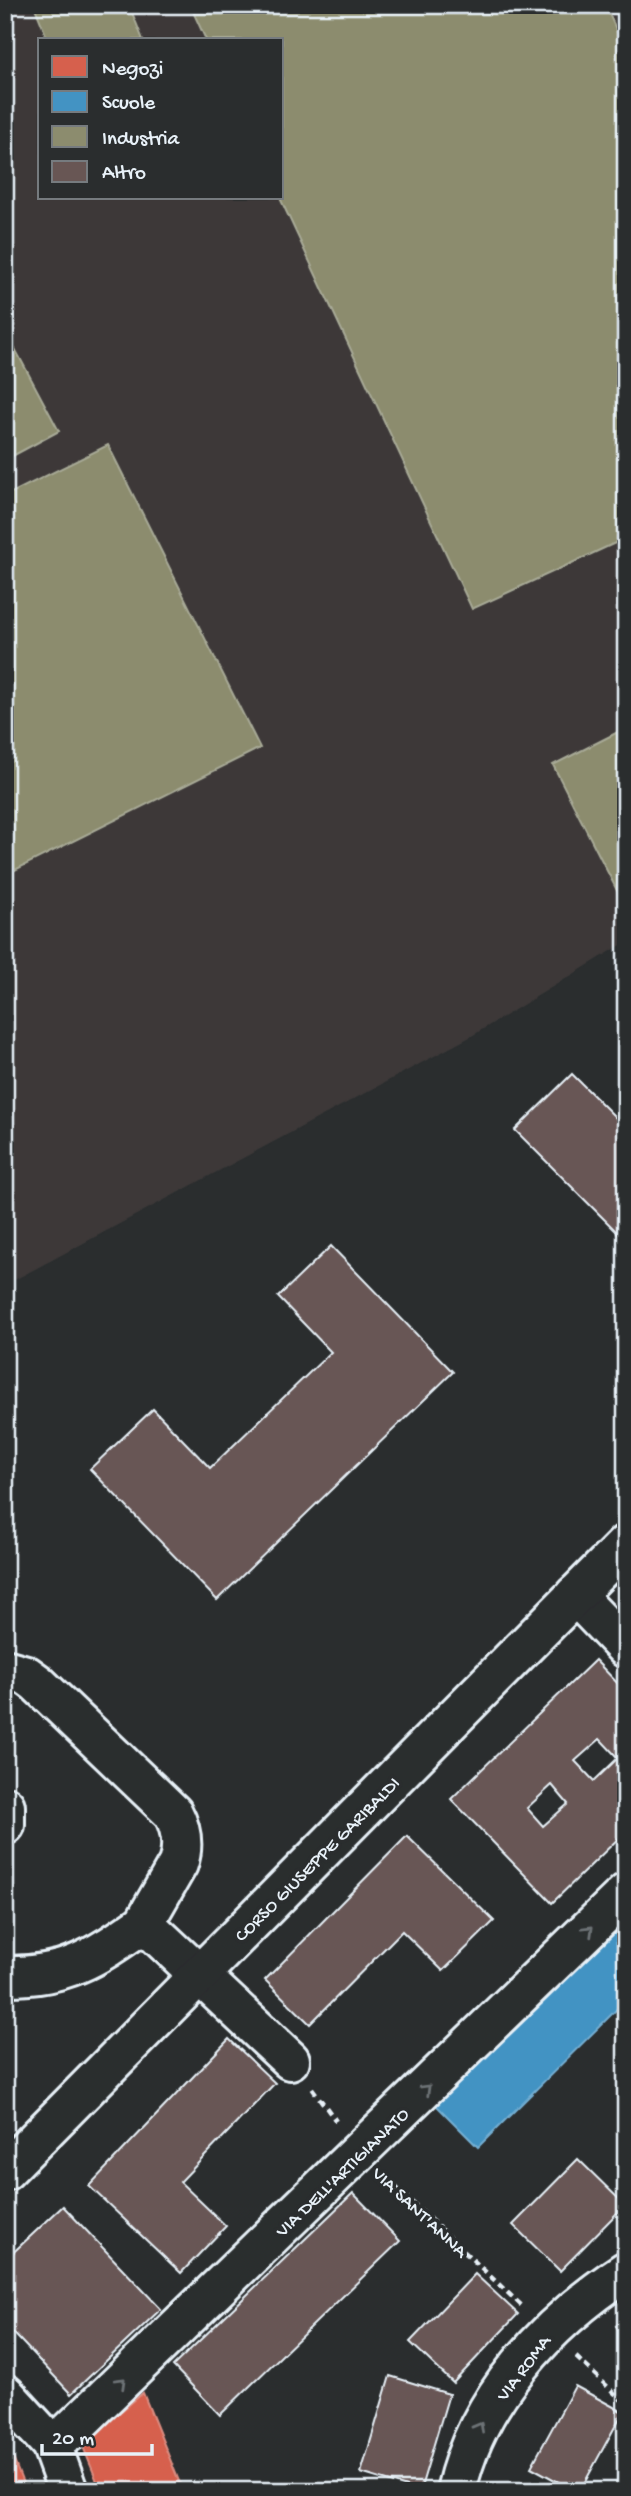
<svg xmlns="http://www.w3.org/2000/svg" width="631" height="2496" viewBox="0 0 631 2496" font-family="'Gochi Hand',sans-serif">
<style>
.built{fill:#3d3939;fill-rule:evenodd}
.shops{fill:#d6604d;stroke:#db8c80;stroke-width:2}
.schools{fill:#4393c3;stroke:#74afd3;stroke-width:2}
.industry{fill:#8c8c6e;stroke:#a8aa97;stroke-width:2}
.building{fill:#685654;stroke:#e8f1f8;stroke-width:2;fill-rule:evenodd}
.lines{fill:none;stroke-linecap:round;stroke-linejoin:round}
.minor-casing{stroke:#e8f1f8;stroke-width:44}
.major-casing{stroke:#e8f1f8;stroke-width:44}
.path{stroke:#e8f1f8;stroke-width:4.5;stroke-dasharray:7 5;stroke-linecap:butt}
.minor{stroke:#2a2d2e;stroke-width:38}
.major{stroke:#2a2d2e;stroke-width:38}
.oneway{stroke:#6c7275}
.labels{text-anchor:middle;stroke-width:7;stroke-linejoin:round;paint-order:stroke}
.street-label{font-size:19px;fill:#e8f1f8;stroke:#2a2d2e}
</style>
<rect width="100%" height="100%" fill="#2a2d2e"/>
<filter id="ink" filterUnits="userSpaceOnUse"><feTurbulence type="fractalNoise" baseFrequency=".0143" numOctaves="2"/><feDisplacementMap in="SourceGraphic" scale="14" xChannelSelector="R" yChannelSelector="G"/><feConvolveMatrix kernelMatrix="1 2 1 2 8 2 1 2 1" color-interpolation-filters="sRGB"/></filter>
<g filter="url(#ink)">
<path class="built" d="M5,5H626V942L470,1037L5,1285ZM40,40H282V198H40Z"/>
<path class="shops" d="M143,2393L183,2491H101L82,2444Z
M5,2438L26,2491H5Z"/>
<path class="schools" d="M626,1909V2000L478,2147L433,2102Z"/>
<path class="industry" d="M34,5H129L143,40H48Z
M190,5H605L626,51V538L472,609L280,198H282V40H206Z
M5,330L59,431L5,460Z
M108,445L260,748L5,875V496Z
M626,728V908L553,765Z"/>
<path class="building" d="M572,1074L626,1128V1241L515,1130Z
M331,1246L453,1372L217,1600L90,1469L153,1409L210,1468L331,1352L278,1297Z
M595,1660L626,1692V1831L552,1903L451,1799ZM600,1739L618,1758L594,1781L575,1761ZM552,1785L568,1804L543,1826L527,1808Z
M407,1836L494,1921L443,1971L402,1931L310,2024L265,1980Z
M229,2039L275,2083L180,2182L226,2226L181,2273L89,2186Z
M626,2138V2163L620,2140Z
M578,2159L625,2205L560,2271L513,2225Z
M353,2193L400,2241L220,2415L173,2366Z
M63,2206L161,2309L71,2394L5,2324V2260Z
M475,2274L518,2314L453,2383L410,2342Z
M626,2318V2339L616,2326Z
M390,2376L449,2394L420,2491L361,2473Z
M575,2386L623,2412L580,2491H575L531,2467Z"/>
<g class="lines">
<g class="minor-casing">
<path id="minor" d="M575,1595L626,1648
M5,1669L26,1675L37,1683L173,1813C182,1830 184,1846 178,1864L144,1923
M5,1806V1825
M5,1976C68,1977 95,1957 144,1923L290,2060
M5,2394L51,2444L68,2491
M51,2444L69,2432L626,1893
M456,2491C477,2397 548,2322 626,2271"/>
</g>
<g class="major-casing">
<path id="major" d="M5,2171L626,1544"/>
</g>
<path class="path" d="M312,2088L336,2121
M385,2177L524,2308
M576,2357L626,2404"/>
<use href="#minor" class="minor"/>
<use href="#major" class="major"/>
</g>
<defs><path id="oneway-chevron" d="M-2-3.5L2.5 0L-2 3.5" fill="none" stroke-width="1.6" stroke-linecap="round" stroke-linejoin="round" transform="scale(1.75)"/></defs>
<g class="oneway">
<use href="#oneway-chevron" transform="translate(589 1930) rotate(-44)"/>
<use href="#oneway-chevron" transform="translate(426 2089) rotate(-44)"/>
<use href="#oneway-chevron" transform="translate(121 2382) rotate(-44)"/>
<use href="#oneway-chevron" transform="translate(479 2427) rotate(-61)"/>
</g>
</g>
<g class="labels">
<g class="street-label">
<text transform="translate(316 1858) rotate(-45)" y="7">CORSO GIUSEPPE GARIBALDI</text>
<text transform="translate(341 2171) rotate(-44)" y="7">VIA DELL'ARTIGIANATO</text>
<text transform="translate(421 2211) rotate(43)" y="7">VIA SANT'ANNA</text>
<text transform="translate(522 2367) rotate(-53)" y="7">VIA ROMA</text>
</g>
</g>
<rect width="631" height="2496" fill="none" stroke="#2a2d2e" stroke-width="28"/>
<rect x="14" y="14" width="603" height="2468" fill="none" stroke="#e8f1f8" stroke-width="2.5" filter="url(#ink)"/>
<rect x="38" y="38" width="245" height="161" fill="#2a2d2e" stroke="#767b7f" stroke-width="2"/>
<rect x="52" y="56" width="35" height="21" fill="#d6604d" stroke="#767b7f" stroke-width="2"/>
<text x="102" y="74" font-size="21" fill="#e8f1f8">Negozi</text>
<rect x="52" y="91" width="35" height="21" fill="#4393c3" stroke="#767b7f" stroke-width="2"/>
<text x="102" y="108" font-size="21" fill="#e8f1f8">Scuole</text>
<rect x="52" y="126" width="35" height="21" fill="#8c8c6e" stroke="#767b7f" stroke-width="2"/>
<text x="102" y="144" font-size="21" fill="#e8f1f8">Industria</text>
<rect x="52" y="161" width="35" height="21" fill="#685654" stroke="#767b7f" stroke-width="2"/>
<text x="102" y="178" font-size="21" fill="#e8f1f8">Altro</text>
<path d="M42 2444v10h110v-10" fill="none" stroke="#e8f1f8" stroke-width="3.5"/>
<text x="52" y="2444" font-size="21" fill="#e8f1f8" stroke="#2a2d2e" stroke-width="5" paint-order="stroke">20 m</text>
</svg>
